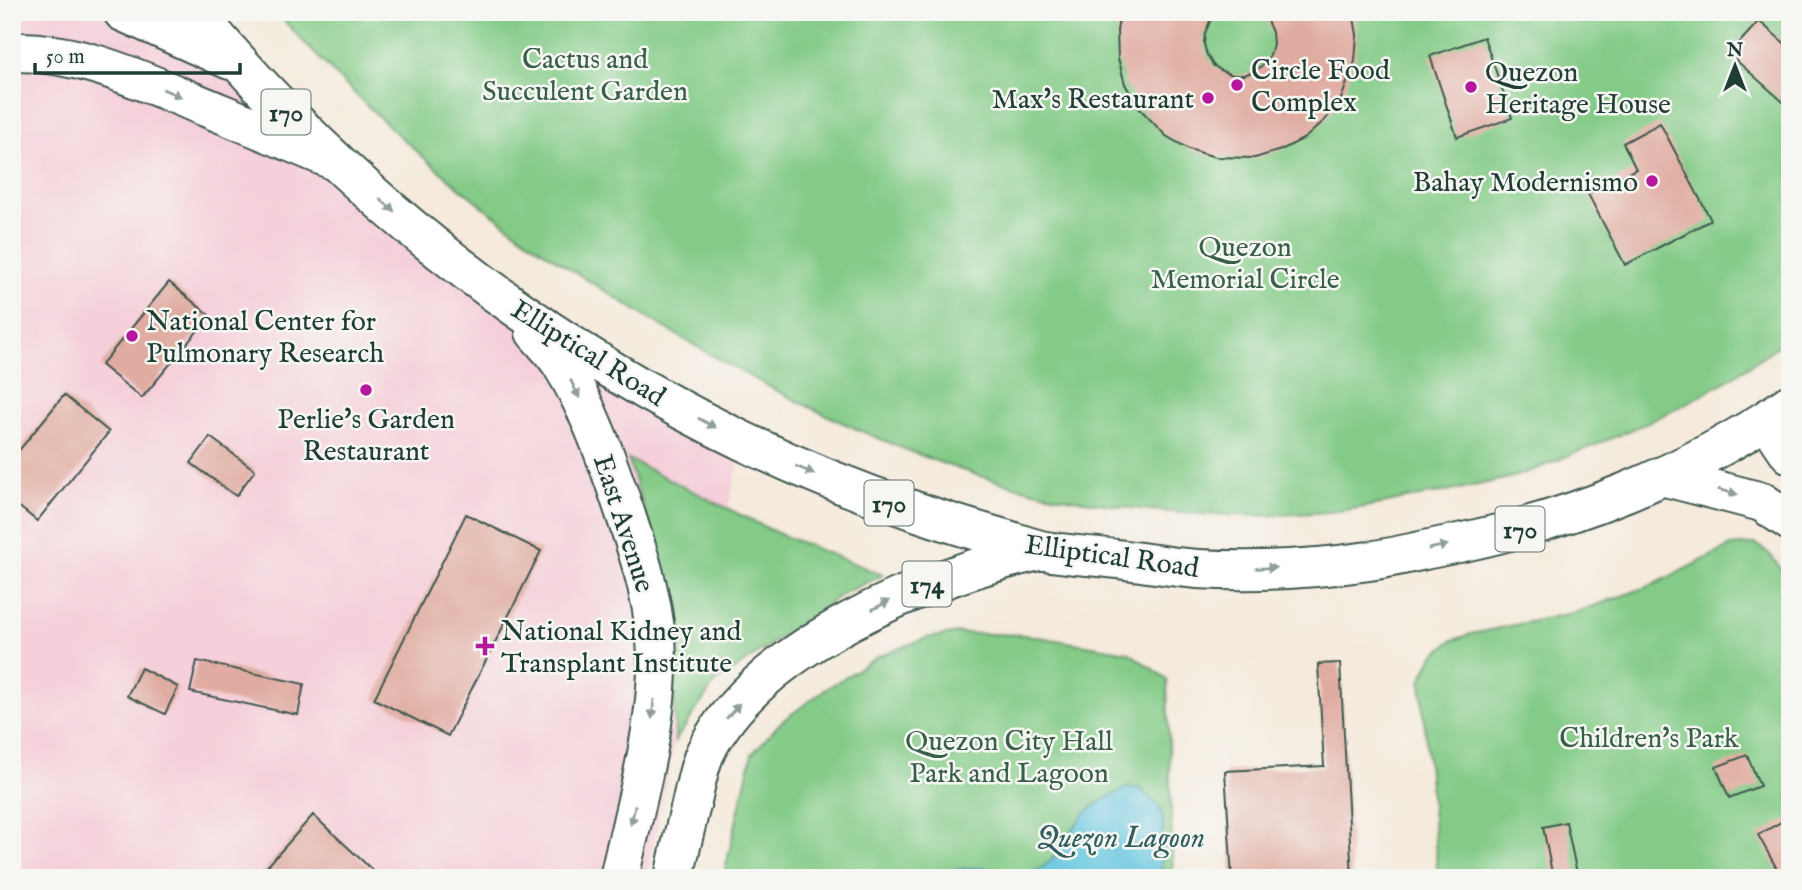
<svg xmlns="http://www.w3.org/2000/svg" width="1802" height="890" viewBox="0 0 1802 890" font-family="'IM FELL English',serif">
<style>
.built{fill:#f5cfd9}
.green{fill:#83cb87;stroke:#51845e;stroke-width:2}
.water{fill:#61c5df;stroke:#40818a;stroke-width:2}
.building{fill:#e0aca1}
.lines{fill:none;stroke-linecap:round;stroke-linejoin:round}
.secondary-casing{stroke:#3f574d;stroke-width:42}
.primary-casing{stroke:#3f574d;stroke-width:42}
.secondary{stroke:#fff;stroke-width:38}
.primary{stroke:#fff;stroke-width:38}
.oneway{fill:#8f9e9a}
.poi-dot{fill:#b5179e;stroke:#f6f6f2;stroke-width:2.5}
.labels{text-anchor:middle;stroke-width:5;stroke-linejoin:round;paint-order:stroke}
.shield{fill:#f6f6f2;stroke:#60746d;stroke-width:2}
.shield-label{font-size:26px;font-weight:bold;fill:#1f3d34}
.park-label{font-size:28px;fill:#386049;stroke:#f6f6f2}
.poi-label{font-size:28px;fill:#1f3d34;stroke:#f6f6f2;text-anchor:start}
.street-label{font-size:28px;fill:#1f3d34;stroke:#f6f6f2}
.water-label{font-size:30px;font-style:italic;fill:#305f5f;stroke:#f6f6f2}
</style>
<rect width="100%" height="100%" fill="#f6f6f2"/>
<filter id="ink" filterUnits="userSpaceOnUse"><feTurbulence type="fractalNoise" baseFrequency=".0143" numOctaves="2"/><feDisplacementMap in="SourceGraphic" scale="14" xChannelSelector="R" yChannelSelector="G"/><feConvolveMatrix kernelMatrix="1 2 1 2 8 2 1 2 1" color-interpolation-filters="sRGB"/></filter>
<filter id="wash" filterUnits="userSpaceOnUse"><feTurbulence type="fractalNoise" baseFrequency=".00686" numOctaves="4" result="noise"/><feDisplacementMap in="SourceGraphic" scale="28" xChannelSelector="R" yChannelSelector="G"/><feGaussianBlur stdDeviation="1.57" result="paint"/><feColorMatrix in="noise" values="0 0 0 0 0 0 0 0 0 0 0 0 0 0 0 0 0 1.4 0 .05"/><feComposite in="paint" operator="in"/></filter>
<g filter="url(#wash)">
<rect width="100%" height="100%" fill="#f5eadb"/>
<path class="built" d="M12,12H195L335,161L743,442L675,741L647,878H12Z"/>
<path class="green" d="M276,12H1790V337C1767,353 1744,371 1719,385C1672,413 1623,435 1572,454C1554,462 1535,470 1516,476C1483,485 1449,491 1416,497C1382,504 1349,511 1314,513C1216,521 1095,509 1000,482C877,446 761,387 652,320C608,293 564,267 522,236C432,170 351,95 276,12Z
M628,459L777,533L883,575L844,593L714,684L675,741L673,638L664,572Z
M1755,544C1772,552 1780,568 1790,583V878H1438L1421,682L1424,673L1433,656L1451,641L1471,634L1577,612L1655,584L1731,546Z
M958,633L1026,635L1128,652L1167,679L1173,878H723L752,754L781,722L823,691L877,657L926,638Z"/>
<path class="water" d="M1127,788H1139L1159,806L1163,818L1161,878H935C956,865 981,867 1004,870C1012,871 1023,874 1031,872C1057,866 1066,835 1082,817C1094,803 1111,796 1127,788Z"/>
<g id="blocks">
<path class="building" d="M1120,12H1214L1205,33L1204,44L1207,55L1213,65L1222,71L1233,75H1244L1255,71L1264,64L1270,55L1273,44L1272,32L1263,12H1353L1357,35L1355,61L1341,99L1325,120L1305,138L1281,150L1255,158L1215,157L1189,149L1166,136L1138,107L1125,84L1118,58L1117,31Z
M1759,21L1790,48V108L1729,54Z
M1484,37L1512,118L1457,137L1430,56Z
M1660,123L1711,220L1625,265L1588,194L1636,169L1623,143Z
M169,282L210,316L142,398L101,365Z
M64,395L109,432L37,521L12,501V459Z
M210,437L255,470L236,496L191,463Z
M466,514L541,551L448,736L374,699Z
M197,661L304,684L298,715L190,692Z
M1340,663L1352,878H1232L1225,771L1324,766L1318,664Z
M141,668L178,687L165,714L127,696Z
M1747,755L1760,786L1729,798L1716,767Z
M313,815L381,878H257Z
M1790,817V878H1782L1758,835Z
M1566,822L1578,878H1553L1543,827Z"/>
</g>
</g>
<g filter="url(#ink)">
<use href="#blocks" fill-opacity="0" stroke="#3f574d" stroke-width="2"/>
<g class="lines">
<g class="secondary-casing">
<path id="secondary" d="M12,52C77,50 138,79 196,103C242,122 289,141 335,161
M1767,420L1790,454
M1662,476L1762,502L1790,521"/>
</g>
<g class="primary-casing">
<path id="primary" d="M123,12L230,60
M195,12C384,238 635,417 915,511C944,521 973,530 1001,538C1016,542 1030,548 1045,551C1069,555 1093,556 1117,559C1144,562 1171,567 1198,569C1254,572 1314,569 1369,561C1396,557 1423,550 1449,545C1570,521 1688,474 1790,404
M535,332C544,343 555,353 562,365C586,403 603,449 618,492C638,551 659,609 657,673C654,743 634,810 619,878
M674,878C679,853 685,829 691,805C695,788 698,769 705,753C756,646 930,575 1039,551"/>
</g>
<use href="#secondary" class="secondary"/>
<use href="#primary" class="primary"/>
</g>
<defs><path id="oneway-solid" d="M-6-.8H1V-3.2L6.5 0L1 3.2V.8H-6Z" transform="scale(1.75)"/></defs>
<g class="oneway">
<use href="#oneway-solid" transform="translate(172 93) rotate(23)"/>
<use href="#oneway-solid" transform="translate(387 205) rotate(41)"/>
<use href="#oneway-solid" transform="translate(575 389) rotate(64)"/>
<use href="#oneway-solid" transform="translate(707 423) rotate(28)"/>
<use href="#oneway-solid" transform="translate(805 470) rotate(23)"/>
<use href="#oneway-solid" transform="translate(1728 492) rotate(14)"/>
<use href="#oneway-solid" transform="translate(1438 547) rotate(-11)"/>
<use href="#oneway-solid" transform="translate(1266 568) rotate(-2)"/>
<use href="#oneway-solid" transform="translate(881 605) rotate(-28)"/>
<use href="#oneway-solid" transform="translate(653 709) rotate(96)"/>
<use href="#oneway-solid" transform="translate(733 711) rotate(-49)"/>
<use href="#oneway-solid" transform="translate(633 815) rotate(103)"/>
</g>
</g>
<g class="poi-dot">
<circle cx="1237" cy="85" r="7"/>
<circle cx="1471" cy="87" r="7"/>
<circle cx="1208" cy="98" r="7"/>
<circle cx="1652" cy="181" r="7"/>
<circle cx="132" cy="336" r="7"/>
<circle cx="366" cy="390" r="7"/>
<path d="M481.5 635.5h7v7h7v7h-7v7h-7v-7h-7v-7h7z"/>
</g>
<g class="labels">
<g class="shield">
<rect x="261.5" y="89.5" width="49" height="45" rx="5"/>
<rect x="864.5" y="480.5" width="49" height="45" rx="5"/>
<rect x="1495.5" y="506.5" width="49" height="45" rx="5"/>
<rect x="902.5" y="561.5" width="49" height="45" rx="5"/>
</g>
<g class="shield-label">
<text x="286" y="121">170</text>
<text x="889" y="512">170</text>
<text x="1520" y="538">170</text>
<text x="927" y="593">174</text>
</g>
<g class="park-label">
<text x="585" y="68">Cactus and<tspan x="585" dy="32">Succulent Garden</tspan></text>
<text x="1245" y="256">Quezon<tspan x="1245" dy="32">Memorial Circle</tspan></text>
<text x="1649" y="747">Children's Park</text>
<text x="1009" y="750">Quezon City Hall<tspan x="1009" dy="32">Park and Lagoon</tspan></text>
</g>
<g class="poi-label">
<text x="1251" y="79">Circle Food<tspan x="1251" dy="32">Complex</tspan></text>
<text x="1485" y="81">Quezon<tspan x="1485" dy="32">Heritage House</tspan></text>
<text x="1194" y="108" text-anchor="end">Max's Restaurant</text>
<text x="1638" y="191" text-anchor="end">Bahay Modernismo</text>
<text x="146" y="330">National Center for<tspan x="146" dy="32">Pulmonary Research</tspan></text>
<text x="366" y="428" text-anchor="middle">Perlie's Garden<tspan x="366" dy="32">Restaurant</tspan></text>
<text x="501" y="640">National Kidney and<tspan x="501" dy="32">Transplant Institute</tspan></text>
</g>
<g class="street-label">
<text transform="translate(589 352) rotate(32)" y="10">Elliptical Road</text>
<text transform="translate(625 523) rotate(72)" y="10">East Avenue</text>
<text transform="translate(1112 555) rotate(8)" y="10">Elliptical Road</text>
</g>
<g class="water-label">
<text x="1121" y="847">Quezon Lagoon</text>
</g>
</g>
<rect width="1802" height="890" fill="none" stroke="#f6f6f2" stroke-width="42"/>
<g transform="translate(1735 66)" stroke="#f6f6f2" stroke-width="5" paint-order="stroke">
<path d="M0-5L12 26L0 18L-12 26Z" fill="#1f3d34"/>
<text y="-10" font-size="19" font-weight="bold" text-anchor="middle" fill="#1f3d34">N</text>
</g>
<path d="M35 63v10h205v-10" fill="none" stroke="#1f3d34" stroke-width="3.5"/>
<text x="46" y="63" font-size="21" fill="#1f3d34" stroke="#f6f6f2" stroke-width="5" paint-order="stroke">50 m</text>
</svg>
